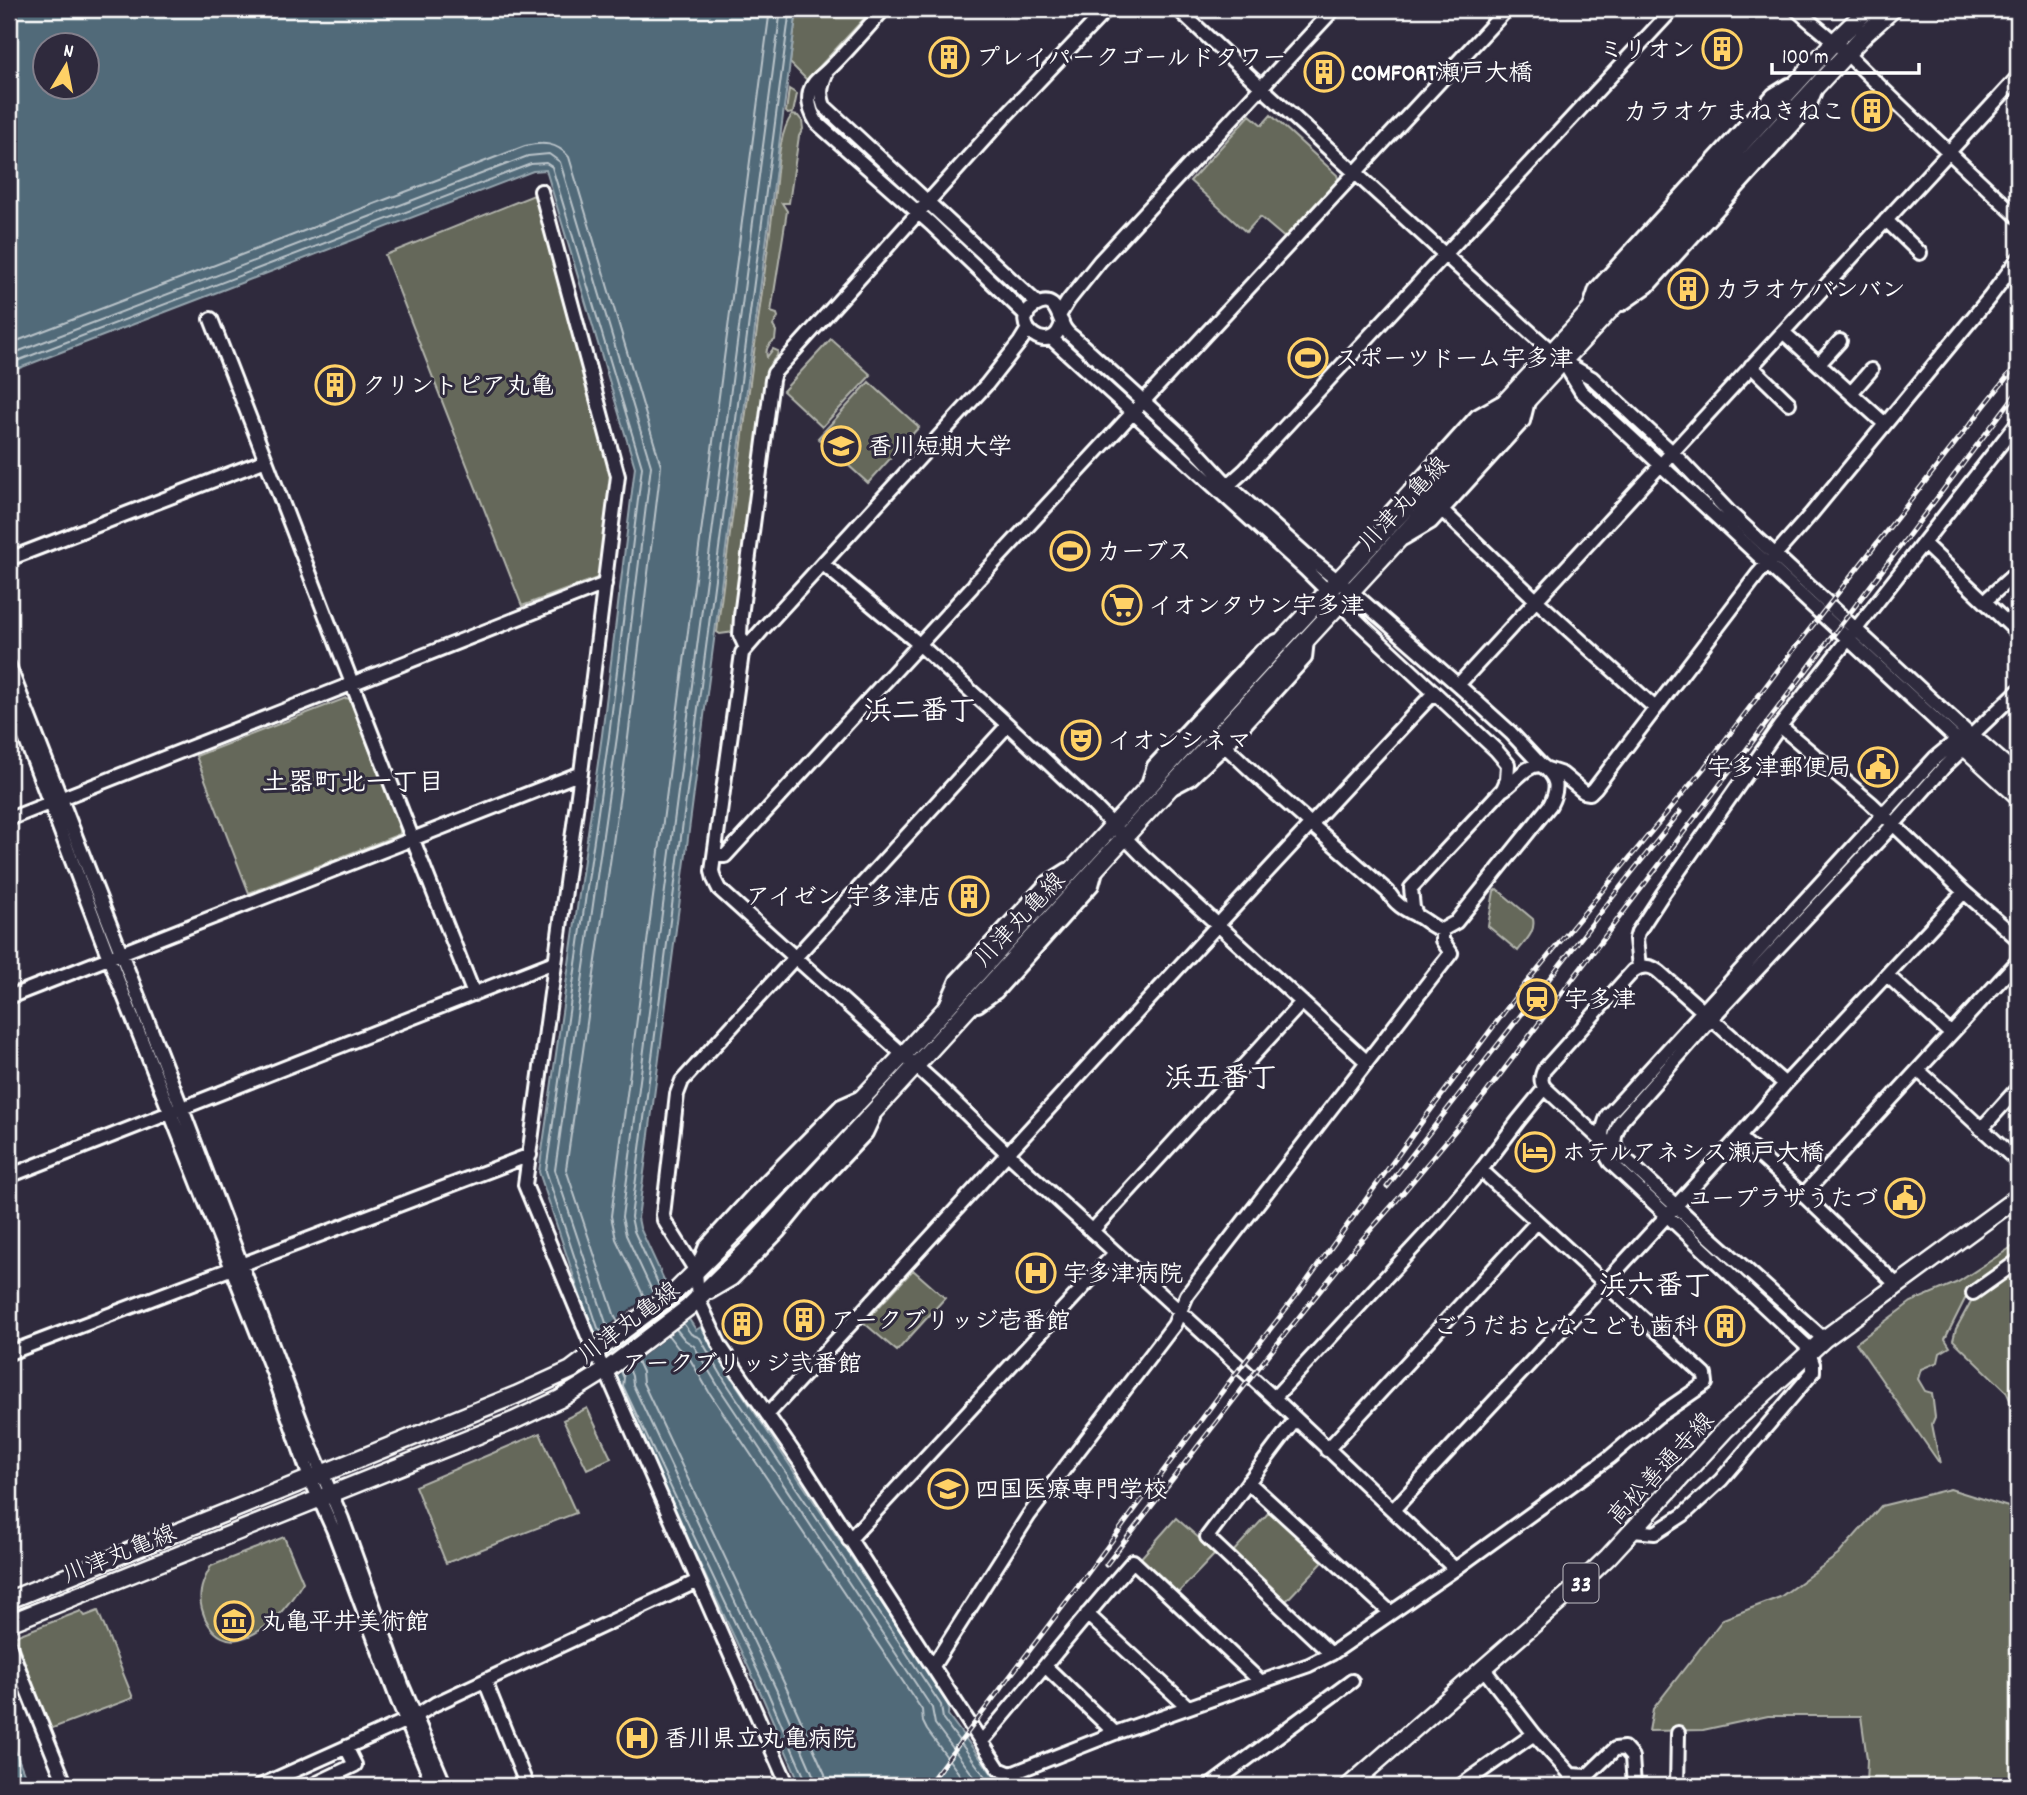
<svg xmlns="http://www.w3.org/2000/svg" width="2027" height="1795" viewBox="0 0 2027 1795" font-family="Dekko,'Klee One',sans-serif">
<style>
.green{fill:#65685a;stroke:#b2b4ac;stroke-width:2}
.water{fill:#516a79;stroke:#97a6af;stroke-width:2;fill-rule:evenodd}
.pier{fill:#2f2a3d}
.lines{fill:none;stroke-linecap:round;stroke-linejoin:round}
.shore{stroke:#b9c3c9;stroke-width:2}
.minor-casing{stroke:#fff;stroke-width:18}
.major-casing{stroke:#fff;stroke-width:21}
.minor{stroke:#2f2a3d;stroke-width:12}
.major{stroke:#2f2a3d;stroke-width:16}
.rail-casing{stroke:#fff;stroke-width:5}
.rail{stroke:#2f2a3d;stroke-width:2.5;stroke-dasharray:8;stroke-linecap:butt}
.labels{text-anchor:middle;stroke-width:6;stroke-linejoin:round;paint-order:stroke}
.shield{fill:#2f2a3d;stroke:#c1bfc5;stroke-width:2}
.shield-label{font-size:23px;font-weight:bold;fill:#fff}
.poi-label{font-size:24px;font-weight:bold;fill:#fff;stroke:#2f2a3d;text-anchor:start}
.street-label{font-size:24px;fill:#fff;stroke:#2f2a3d}
.neighbourhood-label{font-size:26px;font-weight:bold;fill:#fff;stroke:#2f2a3d}
.quarter-label{font-size:28px;font-weight:bold;fill:#fff;stroke:#2f2a3d}
</style>
<rect width="100%" height="100%" fill="#2f2a3d"/>
<filter id="ink" filterUnits="userSpaceOnUse"><feTurbulence type="fractalNoise" baseFrequency=".0143" numOctaves="2"/><feDisplacementMap in="SourceGraphic" scale="14" xChannelSelector="R" yChannelSelector="G"/><feConvolveMatrix kernelMatrix="1 2 1 2 8 2 1 2 1" color-interpolation-filters="sRGB"/></filter>
<g filter="url(#ink)">
<path class="green" d="M797,9H873L807,80L790,63Z
M789,89L797,94L793,113L788,114L786,112Z
M792,115L798,116L802,121L803,129L799,136L789,203H782L787,211L771,312L777,314L778,317L773,326L776,331L775,340C768,344 765,349 767,357L773,349L778,351L777,356L770,364L767,376L734,632L720,634L717,632L774,201C777,177 778,133 792,115Z
M1250,115L1262,125L1271,115L1337,175L1339,182L1286,239L1260,217L1246,232L1190,181Z
M539,193L613,476L600,577L522,606L385,255Z
M831,339L871,375L822,427L783,391Z
M869,382L919,427L868,483L818,438Z
M346,698L350,699L400,830V834L249,893L196,756Z
M1497,889L1533,919C1536,932 1525,941 1518,951L1488,926L1494,891Z
M2018,1243V1256L1968,1293L1945,1339L1950,1347L1940,1353L1938,1362L1921,1369L1918,1379L1925,1391L1932,1393L1935,1417L1932,1424L1940,1464L1856,1343L1911,1302L1958,1282Z
M2018,1263V1415H2017L2006,1391L1953,1340L1956,1329L1975,1294Z
M913,1270L945,1298L897,1351L864,1323Z
M587,1408L611,1458L587,1469L563,1420Z
M540,1433L576,1513L446,1563L415,1486Z
M1950,1489L2018,1510V1786H1866L1867,1759L1861,1716H1768L1703,1730L1649,1731L1653,1709L1723,1619L1780,1597L1838,1555L1881,1506Z
M1271,1510L1325,1560L1285,1602L1232,1553Z
M1176,1518L1216,1553L1176,1595L1139,1560Z
M284,1537L303,1582C289,1605 268,1633 239,1639C214,1645 197,1612 201,1591C202,1582 207,1574 211,1566Z
M81,1611L85,1616L98,1611L133,1698L50,1729L15,1636Z"/>
<path class="water" d="M9,9H797L638,1218L640,1228L665,1282L696,1330L701,1327L731,1377L949,1704L948,1715L1001,1786H801L762,1696L614,1382L617,1381L596,1336L594,1337L539,1172L602,735L635,467L546,170L533,171L9,372ZM46,46H88V88H46Z
M9,1735L29,1786H9Z"/>
<path class="pier" d="M668,1280L677,1294L601,1353L594,1337Z
M683,1303L692,1318L613,1379L606,1363Z"/>
<g class="lines">
<path class="shore" d="M9,344L525,146C542,142 557,142 569,157L661,466L628,738L566,1169L615,1317L618,1322
M9,355L528,156L549,154L560,162L651,466L617,737L555,1170L606,1323L610,1328
M9,364L531,164L546,163L552,167L642,467L609,736L546,1171L598,1328L603,1334
M661,1290L634,1231L631,1217L790,9
M654,1295L626,1235L622,1217L781,9
M646,1301L616,1239L611,1216L770,9
M683,1323L691,1334L700,1338L725,1381L941,1705L943,1719L992,1786
M676,1329L685,1340L694,1346L718,1386L932,1708L935,1724L981,1786
M668,1335L678,1348L687,1354L709,1392L922,1710L923,1722L927,1730L968,1786
M636,1359L642,1372L643,1383L785,1685L825,1774L826,1786
M628,1366L632,1376L633,1385L776,1689L814,1777L816,1786
M621,1371L624,1378L623,1386L768,1693L806,1781L807,1786"/>
<g class="minor-casing">
<path id="minor" d="M884,9C866,29 848,51 828,70C821,77 813,81 810,91C807,103 811,113 817,123L931,224L1027,316
M1178,9L1262,88L1532,334L1564,362L1592,378L1672,452L1728,511L1971,736
M1796,9C1810,22 1826,34 1840,47C1898,105 1958,161 2018,217
M826,74C821,86 819,94 824,106L1038,304
M541,191L618,476L581,773L525,1185L595,1353L609,1378L788,1786
M1886,220L1920,253
M1622,304L1648,286L1808,109L1815,91
M1589,310L1596,289L1773,95L1789,85
M1060,314L1068,301L1100,261L1334,9
M211,319C299,544 384,770 474,994
M1062,322C1053,361 1005,323 1035,306C1057,293 1058,319 1065,329C1067,332 1070,335 1073,337L1189,443L1228,485L1313,561L1352,592L1458,685L1511,733L1541,765C1558,777 1559,788 1550,805L1456,922L1442,930C1431,927 1426,920 1416,915C1404,909 1395,904 1388,892L1272,790L1225,746
M1028,329L1020,342L987,384L762,630L742,653L712,871L714,879L719,889L938,1086L1008,1154L1274,1398L1455,1569
M1783,332L1885,424
M1051,338L1305,569L1364,627L1496,750L1508,764L1507,780L1503,789L1411,888L1413,908L1417,916
M1564,363L1581,391L1957,740
M1819,364L1840,341
M1751,366L1789,403
M1851,393L1871,370
M1224,489L1244,471L1673,9
M1442,510L1536,600L1655,708
M1381,532L1389,514L1477,416L1500,403
M1404,538L1431,522L1523,421L1528,401
M1924,544L2018,633
M9,559L266,460
M823,564L919,644L1008,725L1094,806L1142,855L1367,1062
M975,583L1507,9
M1986,600L2018,571
M746,648L740,635L741,616L772,380L774,373L1008,113L1107,9
M9,666L182,1109L310,1445L342,1519L402,1685L445,1786
M1458,685L2018,77
M9,696L109,958L273,1372L310,1478L333,1529L398,1701L434,1786
M1008,725L682,1081L677,1094L663,1215L664,1220L696,1271L698,1299L720,1346L800,1462L999,1769L1011,1774L1115,1733L1309,1665L1331,1654L1455,1569L1610,1457L1658,1416L1706,1383L1705,1375L1481,1170
M1780,726L1871,803L1964,892L2018,939
M1547,769L1562,774L1584,792L1590,793L1595,788L1758,574L1811,514L1990,297L2018,259
M1148,784L1154,766L1262,650L1277,641
M1174,787L1191,778L1225,746L1305,658L1307,640
M1504,789C1516,781 1526,764 1541,765
M9,819L605,584
M714,856H725L972,587
M1639,967L1636,939L1638,932L1662,895L1780,726L2018,422
M1887,975L1951,1034
M9,997L581,773
M947,1003L957,980L1048,882L1067,870
M978,1005L996,992L1092,885L1097,867
M1918,1070L2018,1162
M1981,1129L2018,1088
M1739,1137L1803,1195L1897,1285
M1607,1141L1601,1140L1545,1088C1540,1082 1541,1077 1544,1070L1633,971C1642,965 1650,965 1659,972L1785,1084
M9,1176L554,962
M1803,1195L2018,961
M1092,1231L1302,1002
M697,1268L706,1246L752,1196L841,1106L859,1098
M710,1292L732,1279L778,1232L813,1189L866,1133L873,1118
M1973,1293L2018,1261
M1824,1339L1692,1221L1618,1152C1611,1141 1616,1132 1621,1121L1712,1018L1893,825L1945,766L1965,747L1971,736L2018,691
M1812,1351L1610,1162C1599,1145 1600,1132 1608,1115L1935,758L1957,740L1964,738
M9,1353L530,1155
M1274,1398L1437,1222L1481,1170L1518,1121L1545,1088
M768,1414C990,1174 1209,931 1434,693
M1296,1419L1207,1537L1331,1654
M1327,1450L1537,1222
M1248,1482L1391,1613
M1393,1510L1605,1283L1739,1137L1785,1084L1964,892
M1633,1531L1655,1533L1683,1515L1721,1480L1813,1372V1364L1809,1353
M849,1540L1115,1253
M1087,1614L1188,1707
M9,1645L66,1786
M933,1666L1029,1515L1174,1325L1187,1295L1451,953L1442,940V930
M1046,1667L1115,1733
M1483,1668L1534,1734L1571,1775L1587,1776L1615,1749L1624,1748L1632,1757L1634,1786
M485,1681L527,1786
M982,1741C1033,1682 1081,1620 1133,1561L1260,1681
M1011,1774L1030,1786
M260,1786L416,1716L435,1704L698,1581
M311,1786L355,1765L346,1747
M1210,1786L1352,1681
M1460,1786L1534,1734
M1677,1786L1678,1733"/>
</g>
<g class="major-casing">
<path id="major" d="M1971,736L2018,777
M1957,740L2018,796
M9,1600L351,1462L516,1395L571,1370L677,1290L737,1230L903,1055L1289,633L1576,326L1834,42L1868,9
M9,1623L513,1421L560,1399L605,1371L689,1307L751,1246L1143,817L1835,66L1865,34L1893,9
M1349,1786L1583,1581L1608,1557L1726,1429L1824,1339L2018,1197"/>
</g>
<use href="#minor" class="minor"/>
<use href="#major" class="major"/>
<g class="rail-casing">
<path id="rail" d="M1387,1187L1629,876L1680,812
M1106,1565L1270,1353L1352,1251L1397,1200L1484,1096L2018,391
M927,1786L1070,1597L1227,1385L1299,1292L1424,1119L1526,983L1704,768L1784,662L2018,363"/>
</g>
<use href="#rail" class="rail"/>
</g>
</g>
<defs>
<g id="building-ring" transform="scale(2.0125)"><circle r="9.5" fill="#2f2a3d" stroke="#ffd166" stroke-width="1.5"/><path d="M-4-6H4V6H1V3H-1V6H-4ZM-2.5-4.3h1.7v1.8h-1.7ZM.8-4.3h1.7v1.8H.8ZM-2.5-1h1.7V.8h-1.7ZM.8-1h1.7V.8H.8Z" fill="#ffd166"/></g>
<g id="stadium-ring" transform="scale(2.0125)"><circle r="9.5" fill="#2f2a3d" stroke="#ffd166" stroke-width="1.5"/><path d="M0-5a6.5 5 0 1 0 0 10a6.5 5 0 1 0 0-10ZM-3.5-1.8h7v3.6h-7Z" fill="#ffd166"/></g>
<g id="university-ring" transform="scale(2.0125)"><circle r="9.5" fill="#2f2a3d" stroke="#ffd166" stroke-width="1.5"/><path d="M0-5L7-2L0 1L-7-2ZM-4 1L0 2.5L4 1V4Q0 6-4 4Z" fill="#ffd166"/></g>
<g id="supermarket-ring" transform="scale(2.0125)"><circle r="9.5" fill="#2f2a3d" stroke="#ffd166" stroke-width="1.5"/><path d="M-6-5.5h2.5l.6 2H6L4.5 2H-2.5L-4.4-4H-6ZM-1.5 3.2a1.3 1.3 0 1 0 .1 0ZM3 3.2a1.3 1.3 0 1 0 .1 0Z" fill="#ffd166"/></g>
<g id="theatre-ring" transform="scale(2.0125)"><circle r="9.5" fill="#2f2a3d" stroke="#ffd166" stroke-width="1.5"/><path d="M-5-5.5Q0-4 5-5.5V0Q5 5 0 6Q-5 5-5 0ZM-3.3-2.5H-1v1.5H-3.3ZM1-2.5H3.3v1.5H1ZM-2.8 1Q0 5.5 2.8 1Z" fill="#ffd166"/></g>
<g id="civic-ring" transform="scale(2.0125)"><circle r="9.5" fill="#2f2a3d" stroke="#ffd166" stroke-width="1.5"/><path d="M-.6-6.5H3V-4.5H.6V-3L4-1V1h2V6H-6V1h2V-1L-.6-3ZM-1.2 2.5V6h2.4V2.5Z" fill="#ffd166"/></g>
<g id="station-ring" transform="scale(2.0125)"><circle r="9.5" fill="#2f2a3d" stroke="#ffd166" stroke-width="1.5"/><path d="M-3-6H3Q5-6 5-4V2Q5 4 3 4L4.5 6H3L1.5 4h-3L-3 6H-4.5L-3 4Q-5 4-5 2V-4Q-5-6-3-6ZM-3.5-4v3h7v-3ZM-3.5 1v1.5H-2V1ZM2 1v1.5H3.5V1Z" fill="#ffd166"/></g>
<g id="hotel-ring" transform="scale(2.0125)"><circle r="9.5" fill="#2f2a3d" stroke="#ffd166" stroke-width="1.5"/><path d="M-6-4.5h1.5V1H6V5H4.5V3h-9V5H-6ZM-4 0a1.8 1.8 0 1 1 3.6 0ZM.5 0V-2.5h3Q6-2.5 6 0Z" fill="#ffd166"/></g>
<g id="hospital-ring" transform="scale(2.0125)"><circle r="9.5" fill="#2f2a3d" stroke="#ffd166" stroke-width="1.5"/><path d="M-5-5h3v3.5h4V-5h3V5h-3V1.5h-4V5h-3Z" fill="#ffd166"/></g>
<g id="museum-ring" transform="scale(2.0125)"><circle r="9.5" fill="#2f2a3d" stroke="#ffd166" stroke-width="1.5"/><path d="M0-6L6-3V-2H-6V-3ZM-5-1h2V3h-2ZM-1-1h2V3h-2ZM3-1h2V3H3ZM-6 4H6V6H-6Z" fill="#ffd166"/></g>
</defs>
<g fill-rule="evenodd">
<use href="#building-ring" x="1722" y="49"/>
<use href="#building-ring" x="949" y="57"/>
<use href="#building-ring" x="1324" y="72"/>
<use href="#building-ring" x="1872" y="111"/>
<use href="#building-ring" x="1688" y="289"/>
<use href="#stadium-ring" x="1308" y="358"/>
<use href="#building-ring" x="335" y="385"/>
<use href="#university-ring" x="841" y="446"/>
<use href="#stadium-ring" x="1070" y="551"/>
<use href="#supermarket-ring" x="1122" y="605"/>
<use href="#theatre-ring" x="1081" y="740"/>
<use href="#civic-ring" x="1878" y="767"/>
<use href="#building-ring" x="969" y="896"/>
<use href="#station-ring" x="1537" y="999"/>
<use href="#hotel-ring" x="1535" y="1152"/>
<use href="#civic-ring" x="1905" y="1198"/>
<use href="#hospital-ring" x="1036" y="1273"/>
<use href="#building-ring" x="804" y="1320"/>
<use href="#building-ring" x="742" y="1324"/>
<use href="#building-ring" x="1725" y="1326"/>
<use href="#university-ring" x="948" y="1489"/>
<use href="#museum-ring" x="234" y="1621"/>
<use href="#hospital-ring" x="637" y="1738"/>
</g>
<g class="labels">
<rect class="shield" x="1563.5" y="1563.5" width="35" height="39" rx="5"/>
<g class="shield-label">
<text x="1581" y="1591">33</text>
</g>
<g class="poi-label">
<text x="1695" y="57" text-anchor="end">ミリオン</text>
<text x="976" y="65">プレイパークゴールドタワー</text>
<text x="1351" y="80">COMFORT瀬戸大橋</text>
<text x="1845" y="119" text-anchor="end">カラオケ まねきねこ</text>
<text x="1715" y="297">カラオケバンバン</text>
<text x="1335" y="366">スポーツドーム宇多津</text>
<text x="362" y="393">クリントピア丸亀</text>
<text x="868" y="454">香川短期大学</text>
<text x="1097" y="559">カーブス</text>
<text x="1149" y="613">イオンタウン宇多津</text>
<text x="1108" y="748">イオンシネマ</text>
<text x="1851" y="775" text-anchor="end">宇多津郵便局</text>
<text x="942" y="904" text-anchor="end">アイゼン 宇多津店</text>
<text x="1564" y="1007">宇多津</text>
<text x="1562" y="1160">ホテルアネシス瀬戸大橋</text>
<text x="1878" y="1206" text-anchor="end">ユープラザうたづ</text>
<text x="1063" y="1281">宇多津病院</text>
<text x="831" y="1328">アークブリッジ壱番館</text>
<text x="1698" y="1334" text-anchor="end">ごうだおとなこども歯科</text>
<text x="742" y="1371" text-anchor="middle">アークブリッジ弐番館</text>
<text x="975" y="1497">四国医療専門学校</text>
<text x="261" y="1629">丸亀平井美術館</text>
<text x="664" y="1746">香川県立丸亀病院</text>
</g>
<g class="street-label">
<text transform="translate(1403 503) rotate(-47)" y="8">川津丸亀線</text>
<text transform="translate(1019 919) rotate(-47)" y="8">川津丸亀線</text>
<text transform="translate(628 1322) rotate(-37)" y="8">川津丸亀線</text>
<text transform="translate(1660 1468) rotate(-47)" y="8">高松善通寺線</text>
<text transform="translate(119 1553) rotate(-22)" y="8">川津丸亀線</text>
</g>
<g class="neighbourhood-label">
<text x="353" y="790">土器町北一丁目</text>
</g>
<g class="quarter-label">
<text x="920" y="719">浜二番丁</text>
<text x="1221" y="1086">浜五番丁</text>
<text x="1655" y="1294">浜六番丁</text>
</g>
</g>
<rect width="2027" height="1795" fill="none" stroke="#2f2a3d" stroke-width="35"/>
<rect x="18" y="18" width="1992" height="1760" fill="none" stroke="#fff" stroke-width="2.5" filter="url(#ink)"/>
<g transform="translate(66 66) rotate(10)"><circle r="33" fill="#2f2a3d" stroke="#827f8b" stroke-width="2"/>
<path d="M0-5L12 26L0 18L-12 26Z" fill="#ffd166"/>
<text y="-10" font-size="19" font-weight="bold" text-anchor="middle" fill="#ffffff">N</text>
</g>
<path d="M1772 63v10h147v-10" fill="none" stroke="#ffffff" stroke-width="3.5"/>
<text x="1782" y="63" font-size="21" fill="#ffffff" stroke="#2f2a3d" stroke-width="5" paint-order="stroke">100 m</text>
</svg>
